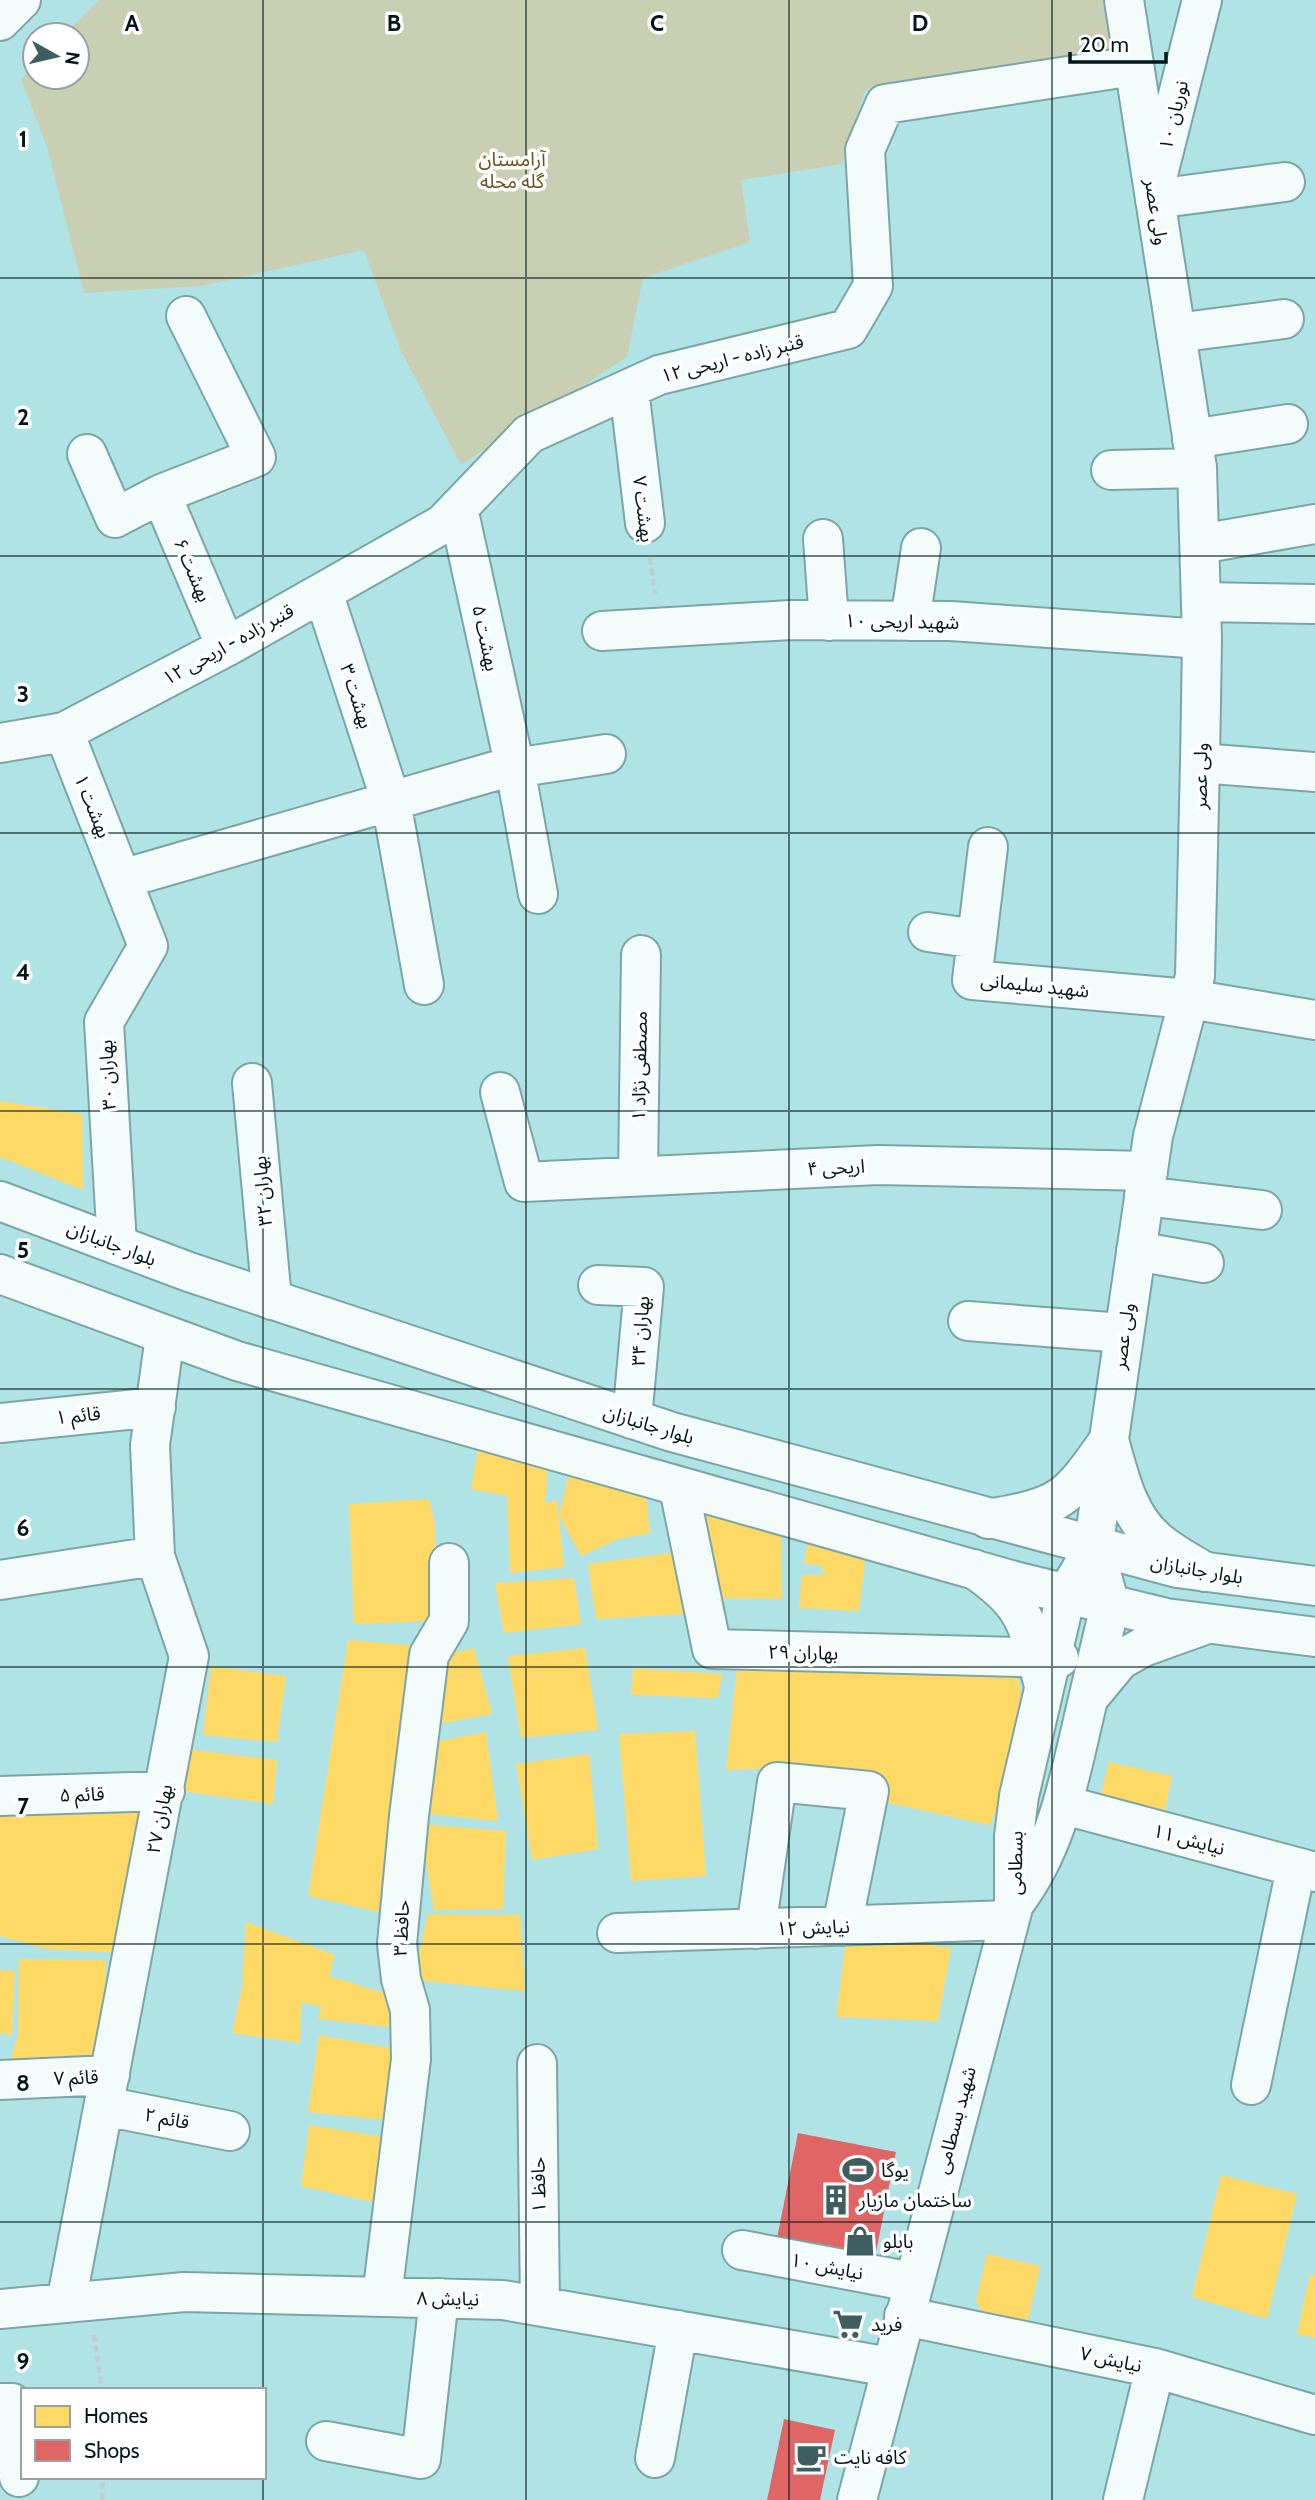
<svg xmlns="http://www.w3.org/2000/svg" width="1315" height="2500" viewBox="0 0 1315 2500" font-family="Cabin,'Noto Sans Arabic',sans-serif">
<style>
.green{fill:#c9cfb2}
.homes{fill:#ffd966}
.shops{fill:#e06666}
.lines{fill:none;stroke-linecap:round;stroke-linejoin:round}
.minor-casing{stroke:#7ba5a7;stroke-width:42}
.major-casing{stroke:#7ba5a7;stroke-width:42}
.highway-casing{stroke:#7ba5a7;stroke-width:42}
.path{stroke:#bfcfcf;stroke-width:4.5;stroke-dasharray:7 3.5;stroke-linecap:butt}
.minor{stroke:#f3fbfb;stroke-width:38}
.major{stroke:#f3fbfb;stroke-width:38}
.highway{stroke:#f3fbfb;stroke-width:38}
.grid{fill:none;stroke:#001718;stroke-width:2;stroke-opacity:0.55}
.labels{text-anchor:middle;stroke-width:7;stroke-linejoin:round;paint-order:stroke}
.street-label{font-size:19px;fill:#001718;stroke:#fff}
.park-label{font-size:19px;fill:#6b4e18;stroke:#fff}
.poi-label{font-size:19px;fill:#001718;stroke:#fff;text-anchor:start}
.grid-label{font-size:23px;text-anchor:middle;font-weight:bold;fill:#001718;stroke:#fff;stroke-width:7;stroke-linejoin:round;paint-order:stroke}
</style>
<rect width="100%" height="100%" fill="#b0e3e5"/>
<path class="green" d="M99,0H1104L1112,48L865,90L842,164L741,180L750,242L643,278L627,357L461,465L401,351L364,250L201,286L84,293L47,147L21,79L35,65V77H77V35H64Z"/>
<path class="homes" d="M0,1101L82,1114L83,1190L0,1157Z
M480,1437L549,1452L545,1503L557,1500L564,1567L510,1573L507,1496L471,1489Z
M571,1465L645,1485L650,1533L618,1539L581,1556L559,1515Z
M429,1499L435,1524L436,1621L354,1624L349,1504Z
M745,1514L781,1523L782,1599L717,1598L701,1515Z
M809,1536L866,1552L859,1611L799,1608L802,1575H825L821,1566L804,1563Z
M671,1553L687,1614L596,1619L588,1564Z
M574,1578L581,1624L504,1633L495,1583Z
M348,1640L421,1646L384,1913L308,1896Z
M474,1648L492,1714L427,1726L437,1657Z
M585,1648L598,1730L521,1738L508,1656Z
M211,1666L286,1676L277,1742L203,1735Z
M633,1668L722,1674L718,1698L631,1695Z
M737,1668L1017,1672L1025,1719L1010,1785L989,1825L876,1800L785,1768L726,1770Z
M695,1731L706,1876L631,1881L619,1734Z
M486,1732L498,1821L419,1813L424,1744Z
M185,1749L277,1760L273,1804L180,1791Z
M589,1754L598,1849L532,1860L516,1764Z
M1109,1762L1172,1776L1161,1829L1113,1816L1101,1794Z
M139,1802L121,1953L47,1949L0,1936V1816Z
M420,1824L506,1831L503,1909L434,1910Z
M428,1914L520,1915L525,1991L413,1980Z
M246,1922L335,1955L329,1976L401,1998L399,2028L318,2019L321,2007L301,2002L300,2043L232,2033L242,1988Z
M847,1932L951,1948L938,2021L836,2017Z
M19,1959L106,1960L105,2034L88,2071L6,2075L18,2035Z
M0,1970L15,1971L12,2035L0,2033Z
M319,2035L396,2049L386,2120L308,2112Z
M309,2125L390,2138L382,2204L301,2186Z
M1221,2175L1297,2194L1267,2319L1192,2297Z
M987,2254L1040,2266L1026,2329L986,2320L976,2301Z
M1310,2274L1315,2276V2338L1297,2334Z"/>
<path class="shops" d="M798,2133L896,2152L874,2262L775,2248Z
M784,2419L835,2430L820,2500H767Z"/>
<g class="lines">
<g class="minor-casing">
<path id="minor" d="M0,21L21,0
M1154,190L1202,0
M1155,199L1285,182
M1176,333L1284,319
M629,389L645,523
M1192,439L1288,424
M87,454L115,518L161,494L256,457L186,316
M1111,470L1197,468
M161,494L226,647
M458,508L515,768L538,894
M823,539L829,621
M1200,544L1315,524
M323,592L391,801L424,985
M1201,602L1315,604
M910,621L921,548
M602,631L791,620L951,621L1202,639
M64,732L148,946L104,1022L117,1245
M0,743L64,732L226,647L443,524L529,434L659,375L848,329L873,286L865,150L885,104L1134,66
M1200,763L1315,772
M988,847L972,980L1189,999L1315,1020
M122,879L495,771L606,754
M928,932L977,939
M252,1083L272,1300
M500,1092L524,1182L878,1165L1148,1171
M638,1176L641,955
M1144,1196L1262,1210
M1136,1251L1204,1263
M598,1285L644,1287L632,1419
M968,1321L1123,1333
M0,1423L156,1407
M679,1488L712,1649L1059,1658
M0,1580L155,1556
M0,1796L165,1791
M1064,1805L1315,1872
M756,1929L777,1782L869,1791L842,1926
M617,1933L1009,1920
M537,2064L540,2306
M0,2080L110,2075
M1251,2085L1296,1868
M104,2106L230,2131
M742,2250L912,2282
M382,2297L411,2059L410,2010L401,1979L397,1944L409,1816L429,1655L449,1621V1563
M66,2303L189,1656L155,1556L150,1445L165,1336
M0,2309L184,2292L503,2300L890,2367
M904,2316L1155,2368L1315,2415
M0,2403H12L19,2477
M326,2441L421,2459L439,2298
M655,2458L678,2330
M1123,2500L1155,2368"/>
</g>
<g class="major-casing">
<path id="major" d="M988,1519C1062,1506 1066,1501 1109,1440C1119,1475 1127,1514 1155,1539C1169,1552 1189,1562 1205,1572
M974,1569C1027,1605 1027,1623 1043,1682
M1091,1695L1120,1660L1143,1647L1207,1624
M1014,1904C1055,1850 1067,1790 1082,1725C1091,1685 1101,1645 1110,1605L1101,1573
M857,2500L1014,1904V1836L1019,1796L1066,1595L1093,1549L1153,1136L1195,976L1200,763L1202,639L1197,468L1124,0"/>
</g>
<g class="highway-casing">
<path id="highway" d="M0,1201L189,1272L672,1432L1177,1568L1315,1586
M0,1274L237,1361L1018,1582L1166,1618L1315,1637"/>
</g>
<path class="path" d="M650,558L655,594
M94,2335L102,2390
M102,2500L103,2477"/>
<use href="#minor" class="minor"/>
<use href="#major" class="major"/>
<use href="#highway" class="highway"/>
</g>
<path class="grid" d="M263,0V2390M526,0V2500M789,0V2500M1052,0V2500M0,278H1315M0,556H1315M0,833H1315M0,1111H1315M0,1389H1315M0,1667H1315M0,1944H1315M0,2222H1315M263,2477V2500"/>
<defs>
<g id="stadium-bare" transform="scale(2.415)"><path d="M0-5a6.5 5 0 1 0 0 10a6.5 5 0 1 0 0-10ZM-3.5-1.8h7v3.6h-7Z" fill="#3e5e60" stroke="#fff" stroke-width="2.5" paint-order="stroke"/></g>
<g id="building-bare" transform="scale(2.415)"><path d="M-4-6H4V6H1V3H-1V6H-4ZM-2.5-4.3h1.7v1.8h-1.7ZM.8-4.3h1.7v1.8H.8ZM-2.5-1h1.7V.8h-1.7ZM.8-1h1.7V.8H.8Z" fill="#3e5e60" stroke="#fff" stroke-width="2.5" paint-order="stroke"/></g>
<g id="shop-bare" transform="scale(2.415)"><path d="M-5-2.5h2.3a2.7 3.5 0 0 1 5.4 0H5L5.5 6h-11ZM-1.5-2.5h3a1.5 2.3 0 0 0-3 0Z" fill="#3e5e60" stroke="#fff" stroke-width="2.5" paint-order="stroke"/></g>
<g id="supermarket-bare" transform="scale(2.415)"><path d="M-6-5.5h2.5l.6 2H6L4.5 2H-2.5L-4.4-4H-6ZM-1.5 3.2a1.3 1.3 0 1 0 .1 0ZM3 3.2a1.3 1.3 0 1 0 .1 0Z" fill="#3e5e60" stroke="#fff" stroke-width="2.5" paint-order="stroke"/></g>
<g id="cafe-bare" transform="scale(2.415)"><path d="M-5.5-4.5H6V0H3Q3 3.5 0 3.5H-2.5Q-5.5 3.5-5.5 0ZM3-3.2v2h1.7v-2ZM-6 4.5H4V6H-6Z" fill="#3e5e60" stroke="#fff" stroke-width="2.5" paint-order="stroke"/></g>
</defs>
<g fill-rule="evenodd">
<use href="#stadium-bare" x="858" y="2170"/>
<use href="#building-bare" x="836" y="2200"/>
<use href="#shop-bare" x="860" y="2241"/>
<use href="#supermarket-bare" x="848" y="2324"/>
<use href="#cafe-bare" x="811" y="2457"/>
</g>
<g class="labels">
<g class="street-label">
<text transform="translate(1173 115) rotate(-76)" y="7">نوریان ۱۰</text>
<text transform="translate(1157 212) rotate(81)" y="7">ولی عصر</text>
<text transform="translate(732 358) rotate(-14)" y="7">قنبر زاده - اریحی ۱۲</text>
<text transform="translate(644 509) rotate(83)" y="7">بهشت ۷</text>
<text transform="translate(193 570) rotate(67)" y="7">بهشت ۶</text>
<text transform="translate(902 621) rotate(1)" y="7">شهید اریحی ۱۰</text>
<text transform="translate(486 638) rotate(78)" y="7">بهشت ۵</text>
<text transform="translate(228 644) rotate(-29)" y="7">قنبر زاده - اریحی ۱۲</text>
<text transform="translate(357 696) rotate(72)" y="7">بهشت ۳</text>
<text transform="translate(1200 776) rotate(-89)" y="7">ولی عصر</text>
<text transform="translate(93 806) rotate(68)" y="7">بهشت ۱</text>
<text transform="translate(1035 985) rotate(6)" y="7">شهید سلیمانی</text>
<text transform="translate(639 1066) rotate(-89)" y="7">مصطفی نژاد ۱</text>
<text transform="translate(107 1075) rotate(-93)" y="7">بهاران ۳۰</text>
<text transform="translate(836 1167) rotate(-3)" y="7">اریحی ۴</text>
<text transform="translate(262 1191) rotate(-95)" y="7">بهاران ۳۲</text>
<text transform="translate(112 1243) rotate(21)" y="7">بلوار جانبازان</text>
<text transform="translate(640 1331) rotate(-86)" y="7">بهاران ۳۴</text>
<text transform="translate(1123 1336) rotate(-82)" y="7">ولی عصر</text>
<text transform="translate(78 1415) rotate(-6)" y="7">قائم ۱</text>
<text transform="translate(649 1424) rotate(17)" y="7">بلوار جانبازان</text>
<text transform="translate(1197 1569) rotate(10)" y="7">بلوار جانبازان</text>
<text transform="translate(803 1652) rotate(1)" y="7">بهاران ۲۹</text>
<text transform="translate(82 1794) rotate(-2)" y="7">قائم ۵</text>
<text transform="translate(159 1819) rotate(-79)" y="7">بهاران ۲۷</text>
<text transform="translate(1189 1839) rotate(15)" y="7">نیایش ۱۱</text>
<text transform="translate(1015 1863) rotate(-89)" y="7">بسطامی</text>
<text transform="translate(813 1927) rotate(-2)" y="7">نیایش ۱۲</text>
<text transform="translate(401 1928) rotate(-87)" y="7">حافظ ۳</text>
<text transform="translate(76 2077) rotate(-2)" y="7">قائم ۷</text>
<text transform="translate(167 2118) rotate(11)" y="7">قائم ۲</text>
<text transform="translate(955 2120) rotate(-75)" y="7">شهید بسطامی</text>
<text transform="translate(538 2185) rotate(-91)" y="7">حافظ ۱</text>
<text transform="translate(827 2266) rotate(11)" y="7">نیایش ۱۰</text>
<text transform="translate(448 2298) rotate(1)" y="7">نیایش ۸</text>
<text transform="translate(1111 2359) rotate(12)" y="7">نیایش ۷</text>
</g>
<g class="park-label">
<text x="512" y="166">آرامستان<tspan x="512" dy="22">گله محله</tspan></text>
</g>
<g class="poi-label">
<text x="881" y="2177">یوگا</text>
<text x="859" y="2207">ساختمان مازیار</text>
<text x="883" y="2248">بابلو</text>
<text x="871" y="2331">فرید</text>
<text x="834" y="2464">کافه نایت</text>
</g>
</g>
<g class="grid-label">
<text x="132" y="31">A</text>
<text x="394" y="31">B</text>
<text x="657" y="31">C</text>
<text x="920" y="31">D</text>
<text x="23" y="147">1</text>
<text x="23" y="425">2</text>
<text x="23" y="702">3</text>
<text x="23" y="980">4</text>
<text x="23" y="1258">5</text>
<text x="23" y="1536">6</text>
<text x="23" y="1814">7</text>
<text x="23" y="2091">8</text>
<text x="23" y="2369">9</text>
</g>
<rect x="21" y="2388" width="245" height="91" fill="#ffffff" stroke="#99a2a3" stroke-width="2"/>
<rect x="35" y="2406" width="35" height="21" fill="#ffd966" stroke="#99a2a3" stroke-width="2"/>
<text x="84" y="2423" font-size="21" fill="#001718">Homes</text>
<rect x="35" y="2440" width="35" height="21" fill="#e06666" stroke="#99a2a3" stroke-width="2"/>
<text x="84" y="2458" font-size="21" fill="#001718">Shops</text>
<g transform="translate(56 56) rotate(98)"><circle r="33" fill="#ffffff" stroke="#99a2a3" stroke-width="2"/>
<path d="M0-5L12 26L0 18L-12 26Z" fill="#3e5e60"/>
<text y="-10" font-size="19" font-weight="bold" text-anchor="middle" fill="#001718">N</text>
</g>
<path d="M1070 52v10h96v-10" fill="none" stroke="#001718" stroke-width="3.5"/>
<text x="1080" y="52" font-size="21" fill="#001718" stroke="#ffffff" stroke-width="5" paint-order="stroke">20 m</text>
</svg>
